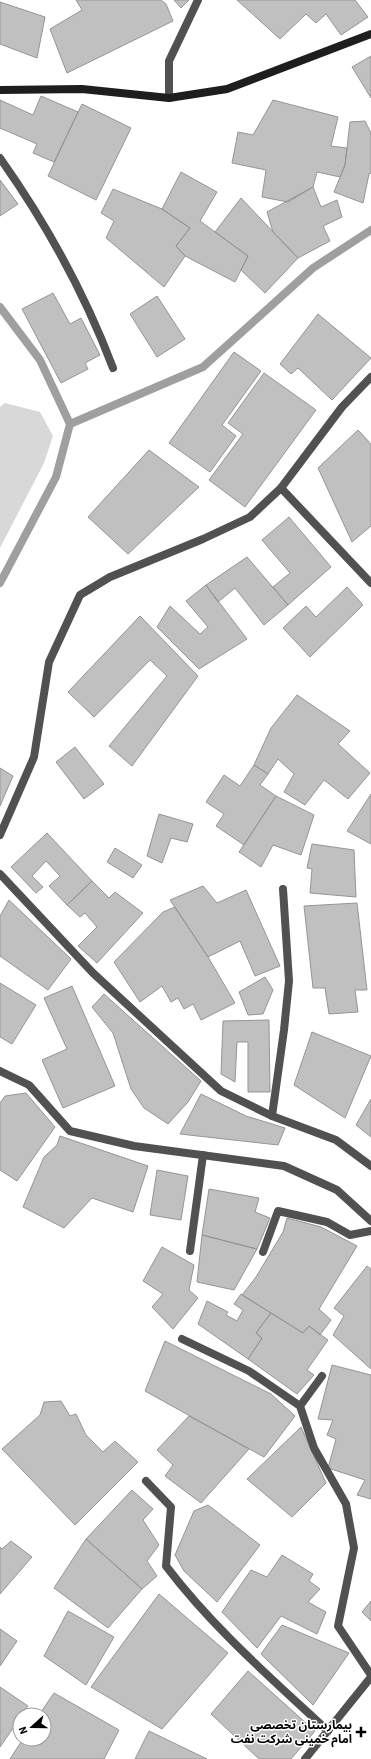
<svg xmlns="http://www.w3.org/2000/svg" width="371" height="1759" viewBox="0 0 371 1759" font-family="'Source Sans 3','Noto Sans Arabic',sans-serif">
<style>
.green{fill:#d8d8d8}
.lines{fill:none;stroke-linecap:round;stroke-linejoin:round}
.stream{stroke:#9f9f9f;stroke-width:8}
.building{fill:#c0c0c0;stroke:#959595}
.lane{stroke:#515151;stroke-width:8}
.street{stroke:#515151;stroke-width:8}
.secondary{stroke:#1e1e1e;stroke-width:8}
.poi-dot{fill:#000;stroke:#fff;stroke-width:1.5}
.labels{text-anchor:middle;stroke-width:3;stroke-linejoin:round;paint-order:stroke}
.poi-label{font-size:12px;font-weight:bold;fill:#000;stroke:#fff;text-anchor:end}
</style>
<rect width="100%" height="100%" fill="#fff"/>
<path class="green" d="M5,403L40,412L53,436L44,463L0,548V407Z"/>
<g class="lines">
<path class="stream" d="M0,307L40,360L70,424L56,477L0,583
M70,424L203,367L313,268L371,230"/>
</g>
<path class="building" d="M76,0H161L166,4L173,21L67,73L50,29L82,10Z
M174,0H189L181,8Z
M237,0H355L368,17L341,35L326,14L316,23L306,14L280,39Z
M0,2L45,17L37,58L0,44Z
M371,56V98L352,67Z
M41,96L78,112L54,162L33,153L37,144L0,128V100L33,115Z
M273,100L338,117L331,146L347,148L345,165L340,177L317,172L313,187L288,202L262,197L266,170L232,163L238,132L253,135Z
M82,104L131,128L96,200L48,176Z
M365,121L371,133V173L369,174L363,203L334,192L345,165L350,122Z
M181,172L217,192L200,221L248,256L235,282L185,256L176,246L190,228L162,209Z
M0,180L18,204L0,216Z
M313,187L321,207L337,200L342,217L323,226L330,241L298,258L273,232L267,212Z
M113,189L162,209L190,228L176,246L185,256L164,287L106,238L114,221L101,213Z
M241,198L298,258L265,293L241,270L248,256L215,232Z
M53,293L70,324L81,318L100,355L85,363L88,369L61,383L22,309Z
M157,296L185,339L157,357L130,314Z
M318,314L371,358L332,400L298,368L291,374L280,364Z
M234,352L261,371L222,425L236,436L210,472L169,443Z
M264,373L316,410L245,507L209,480L243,434L228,423Z
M358,430L371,444V526L352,542L318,468Z
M149,450L199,487L128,554L88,517Z
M289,517L331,567L288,605L273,587L290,573L262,540Z
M247,557L288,605L264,625L235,588L218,602L206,585Z
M206,585L247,639L199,669L157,627L170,606L200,634L208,627L186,601Z
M347,587L363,605L310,657L283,628L306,606L316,617Z
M140,616L198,676L132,766L109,746L167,676L150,660L94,717L68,692Z
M297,695L350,731L338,744L370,773L348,799L324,780L305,805L284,792L294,774L278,759L268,774L254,765L271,728Z
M75,747L104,784L84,799L56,762Z
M254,765L268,774L260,785L276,796L244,845L216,826L224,814L206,802L224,775L240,786Z
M0,768L13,776L0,806Z
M371,794V844L347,831Z
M276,796L314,815L301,855L273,845L261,867L239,852Z
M159,814L193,824L187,842L171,838L162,863L147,856Z
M47,833L92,881L67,905L49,886L60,876L46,861L32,876L43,887L36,893L11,867Z
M312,844L354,850L356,897L310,893L312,869L307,868Z
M115,848L142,865L133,878L107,862Z
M92,881L109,898L115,892L143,913L97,963L78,946L97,927L85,913L80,917L67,905Z
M203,886L217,903L246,890L280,966L255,976L240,941L208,957L170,900Z
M9,900L71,959L48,990L0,956V916Z
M357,903L367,990H355L358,1012L329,1014L325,988H313L304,906Z
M175,907L208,957L235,1003L201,1020L193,1004L184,1009L178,998L171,1002L162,986L140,1002L114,962L163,912Z
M265,977L273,990L263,1014L248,1015L239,992Z
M0,983L36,1005L12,1044L0,1037Z
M72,986L115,1086L63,1108L42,1060L67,1049L44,998Z
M104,994L201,1081L188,1102L168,1124L144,1108L131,1089L113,1033L92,1007Z
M269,1020L270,1092H248V1042H237L235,1082L221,1074L223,1021Z
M312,1032L371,1056L345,1118L294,1085Z
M26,1093L55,1127L17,1181L0,1170V1103L5,1096Z
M201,1094L246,1116L285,1128L278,1145L180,1134Z
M371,1099V1137L356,1125Z
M60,1136L148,1166L133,1212L92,1198L64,1228L23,1207L44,1157L57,1145Z
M157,1170L188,1176L181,1220L150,1215Z
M209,1189L259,1198L255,1212L270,1218L257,1249L202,1235Z
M287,1218L321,1227L357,1246L319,1309L331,1320L320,1335L309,1326L303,1333L242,1295L256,1277L283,1232Z
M202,1235L257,1249L234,1290L197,1282Z
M162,1247L194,1265L189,1290L198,1298L173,1329L152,1307L163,1294L143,1281Z
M367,1266L371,1269V1369L333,1335L344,1316L334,1308Z
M241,1294L271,1313L256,1333L262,1338L248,1359L198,1324L207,1301L228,1312L226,1315L237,1321L243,1310L234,1304Z
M271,1313L303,1333L309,1326L328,1340L307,1370L314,1375L297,1394L248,1359L262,1338L256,1333Z
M165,1341L271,1394L295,1416L264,1457L145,1391Z
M332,1365L371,1375V1499L357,1495L365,1480L328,1468L336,1439L327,1435L333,1420L318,1419Z
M61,1401L70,1416L76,1414L86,1435L103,1452L115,1441L138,1462L75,1525L2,1449L40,1415L44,1402Z
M189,1416L249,1449L201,1503L165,1476L173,1465L157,1450Z
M301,1427L326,1483L292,1517L247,1479Z
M132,1490L153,1509L143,1520L159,1545L147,1561L157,1576L142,1589L86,1539Z
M208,1505L260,1545L217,1602L184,1571L175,1555L194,1511Z
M86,1539L142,1589L108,1628L54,1588Z
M11,1541L32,1557L0,1594V1547L2,1549Z
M282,1555L313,1574L309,1581L320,1589L308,1602L326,1612L317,1634L281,1616L257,1648L222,1612L251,1570L267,1577Z
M159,1594L228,1653L162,1729L91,1687Z
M371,1601V1621L362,1612Z
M68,1611L114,1637L86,1685L44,1656Z
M282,1625L349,1653L313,1705L261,1654Z
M0,1629L17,1641L0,1666Z
M248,1671L315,1731L291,1759H259L211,1714Z
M0,1687L28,1706L20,1715V1718L0,1747Z
M54,1693L119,1730L104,1759H10L23,1739H44V1715H39Z
M149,1731L207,1759H135Z"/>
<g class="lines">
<path class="lane" d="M169,98V61L198,0
M0,158C46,223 85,294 113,368
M281,488L371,583
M272,1116L284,1030L289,981L283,889
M190,1251L203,1155
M263,1252L278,1211L327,1222L350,1235L371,1231
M182,1339L249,1371L300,1406
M322,1376L300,1406L314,1448L346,1504L354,1548L338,1626L371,1675
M146,1481L171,1507L166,1566C213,1628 271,1678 328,1731"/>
<path class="street" d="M0,835L34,757L49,662L80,595L110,577L203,539L250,517L281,488L342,407L371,377
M0,874L93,973L221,1091L272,1116L336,1140L371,1166
M0,1071L29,1085L70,1131L134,1146L284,1166L337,1190L371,1221
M305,1759L371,1677"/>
<path class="secondary" d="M0,90L82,89L169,98L227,89L371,34"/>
</g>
<path class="poi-dot" d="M359 1726h4v4h4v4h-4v4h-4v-4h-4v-4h4z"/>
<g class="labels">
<g class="poi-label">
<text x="352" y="1729">بیمارستان تخصصی<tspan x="352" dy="14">امام خمینی شرکت نفت</tspan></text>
</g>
</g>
<g transform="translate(32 1727) rotate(249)"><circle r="19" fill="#ffffff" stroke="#999999"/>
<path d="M0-3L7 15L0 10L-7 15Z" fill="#000000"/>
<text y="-6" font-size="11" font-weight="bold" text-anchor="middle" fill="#000000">N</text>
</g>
</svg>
